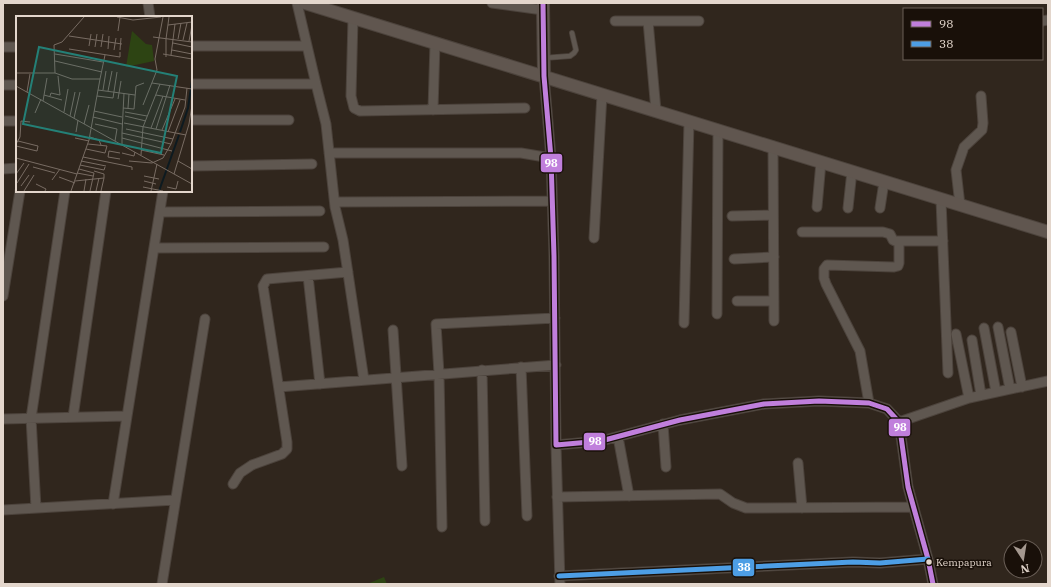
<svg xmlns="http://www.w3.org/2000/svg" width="1051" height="587" viewBox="0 0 1051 587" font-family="'IBM Plex Serif',serif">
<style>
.grass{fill:#2d4413}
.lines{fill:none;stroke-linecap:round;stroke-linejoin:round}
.lane-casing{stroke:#4c433c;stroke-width:6}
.street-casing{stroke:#4c433c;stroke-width:11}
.secondary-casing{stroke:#4c433c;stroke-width:14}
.lane{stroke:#5f5750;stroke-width:4.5}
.street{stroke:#5f5750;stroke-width:9}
.secondary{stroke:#60564f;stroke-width:12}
.bus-1-casing{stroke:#191009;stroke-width:8}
.bus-2-casing{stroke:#191009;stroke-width:8}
.bus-1{stroke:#c07fdc;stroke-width:5}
.bus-2{stroke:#4d9ee5;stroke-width:5}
.bus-dot{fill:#e3d6cc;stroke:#191009;stroke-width:1.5}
.labels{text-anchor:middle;stroke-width:3;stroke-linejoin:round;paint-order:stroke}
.bus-label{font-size:10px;fill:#e3d6cc;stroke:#191009;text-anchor:start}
.inset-river{fill:none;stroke:#0d1a20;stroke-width:2}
.inset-road{fill:none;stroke:#786c63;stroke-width:1}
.view{fill:#248077;fill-opacity:0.15;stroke:#248077;stroke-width:2}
.inset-edge{fill:none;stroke:#e3d6cc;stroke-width:2}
.line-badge{stroke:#191009;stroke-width:1.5}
.badge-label{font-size:11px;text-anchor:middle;font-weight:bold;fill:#fff}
</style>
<rect width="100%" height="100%" fill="#30261d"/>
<path class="grass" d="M384,577L387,584H367Z"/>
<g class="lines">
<g class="lane-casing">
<path id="lane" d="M544,58L570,56L574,53L576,50L572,33"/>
</g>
<g class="street-casing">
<path id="street" d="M148,3L150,17
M492,3L543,10
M353,18L351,96L354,108L360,111L525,108
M615,21H699
M648,21L656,111
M1042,21L1048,20
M191,46H307
M3,47H17
M544,76L551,158L554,256L556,445L601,441L680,420L764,404L819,401L869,403L887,409L899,422L908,487L928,559L933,584
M191,84H316L297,3
M316,84L326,124L335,207L343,240L364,380
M3,85H17
M433,110L435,43
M191,120H289
M3,121H17
M773,146L774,321
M329,153H521L551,158
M191,166L312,164
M3,169L17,168
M941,200L948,373
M335,202L552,201
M960,205L956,170L964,147L982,130L983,123L981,96
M817,207L821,162
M848,208L852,171
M880,208L884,182
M160,212L320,211
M732,216L773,215
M802,232H883L890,234L893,240L895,241H943
M594,238L602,94
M154,248L324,247
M734,259L774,257
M308,276L320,384
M3,296L20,191
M737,301H774
M717,314L718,131
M684,323L689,121
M998,327L1010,389
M984,328L996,392
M393,330L402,466
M1011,332L1022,387
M956,334L969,398
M972,340L981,395
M521,367L527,516
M482,370L485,521
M279,387L556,365
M869,403L860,351L826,284L824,278V269L827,265L894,267L898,266L899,263V242
M73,417L106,191
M3,419L127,416
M899,422L969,398L1048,381
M663,424L666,467
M618,437L629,496
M556,445L560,584
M798,463L802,508
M233,484L240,473L252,465L282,454L287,449V442L263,286L267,279L348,272
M557,497L720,494L733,503L746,508L913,507
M113,504L163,191
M36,508L31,418L65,191
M3,510L175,500
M442,527L439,374L436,324L555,318
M559,576L853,562L880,563L928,559
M162,584L205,319"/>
</g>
<g class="secondary-casing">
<path id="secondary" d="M305,3L1048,232
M543,3L544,76"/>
</g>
<use href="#lane" class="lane"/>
<use href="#street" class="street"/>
<use href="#secondary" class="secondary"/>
<g class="bus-1-casing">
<path id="bus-1" d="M543,3L544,76L551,158L554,256L556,445L601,441L680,420L764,404L819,401L869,403L887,409L899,422L908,487L928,559L933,584"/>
</g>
<g class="bus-2-casing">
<path id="bus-2" d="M559,576L853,562L880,563L928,559"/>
</g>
<use href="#bus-1" class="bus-1"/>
<use href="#bus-2" class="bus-2"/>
</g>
<circle class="bus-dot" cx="929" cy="562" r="3.5"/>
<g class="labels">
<g class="bus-label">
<text x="936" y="566">Kempapura</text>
</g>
</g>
<g transform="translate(16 16)">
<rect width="176" height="176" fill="#30261d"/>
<path d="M116,15L130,28L136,29L138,45L110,51Z" fill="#2d4413"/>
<path class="inset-river" d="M164,116L172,92L176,65M143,175L163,119"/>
<path class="inset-road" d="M101,1L117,4L145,1M152,9L176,6M102,15L104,1M53,20L106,28M137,21L176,26M150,23L153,1M162,23L165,7M167,24L171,7M173,25L176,9M157,27L176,31M73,30L75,18M79,31L81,18M85,31L87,18M53,33L104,41V36M92,33L93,20M98,34L100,22M104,34L105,22M156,34L176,38M39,38L87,46M147,38L176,43M155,39L159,8M150,41V23M39,45L86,56M0,57H39L56,63H84L73,124L55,175M39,57L38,29L46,26L68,1M84,63L89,39M136,67L176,73M0,70L176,168M82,74L119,79M87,74L90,55M92,75L96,55M11,76L14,58M28,79L46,84M140,79L169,84M34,80L35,77L44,79L42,60M81,80L97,82L101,56M102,83L105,65M27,85L31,62M127,89L141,54L139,43L147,1M107,92L118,93L120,70L128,67M112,92L113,78M78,95L106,101M48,96L52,73M109,96L131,100M19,97L25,83M54,100L59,76M109,100L130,105M77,101L106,108M58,102L64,76M108,107L170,119M68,108L73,89M79,108L101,113L99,125M135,112L147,80M110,113L157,123M140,113L154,69M146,114L159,83M60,116L62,104M152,116L164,84M106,117L108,77M74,121L83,124L85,129M59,122L73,125M106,122L156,135M0,128L4,121L5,105L14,106M72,128L91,130L89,137M106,128V117L155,128L147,142L136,147L113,145M155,128L169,91L171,72M0,130L21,135L22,130L2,125M70,133L89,137M125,134L148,139M104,137L93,135L92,141L104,143M106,137L118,140L119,136M125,139L127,111L144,68M67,141L116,151V154M0,142L61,158M65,145L90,150M162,145L176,153M64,149L88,154L89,151M17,151L39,157M63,153L78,157L74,175M78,155L88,158V162M61,157L77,160M0,158L8,147M158,158L173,108L176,89M128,160L143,163M43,161L59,167M36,164L44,153M59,165L88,162L85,175M128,165L140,168M1,167L13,148M20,168L30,173L29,175M5,170L13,159M127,171L147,175M151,171L160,173L162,165M8,175L18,159M68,175L70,163M80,175L83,162M135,175L141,148"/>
<path class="view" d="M23,31L161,60L145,137L7,108Z"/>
<rect width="176" height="176" class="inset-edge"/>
</g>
<g class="line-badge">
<rect x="540" y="153" width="23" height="20" rx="4" fill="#c07fdc"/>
<rect x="888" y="418" width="23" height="19" rx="4" fill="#c07fdc"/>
<rect x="583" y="432" width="23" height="19" rx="4" fill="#c07fdc"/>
<rect x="732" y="558" width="23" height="19" rx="4" fill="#4d9ee5"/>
</g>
<g class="badge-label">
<text x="551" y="167">98</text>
<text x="900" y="431">98</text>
<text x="595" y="445">98</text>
<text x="744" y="571">38</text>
</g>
<rect width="1051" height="587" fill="none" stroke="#e3d6cc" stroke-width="8"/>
<rect x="903" y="8" width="140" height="52" fill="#191009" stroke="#6a5f57"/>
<rect x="911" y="21" width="20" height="6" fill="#c07fdc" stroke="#6a5f57"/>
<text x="939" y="28" font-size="12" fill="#e3d6cc">98</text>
<rect x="911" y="41" width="20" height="6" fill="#4d9ee5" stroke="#6a5f57"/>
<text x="939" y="48" font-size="12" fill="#e3d6cc">38</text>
<g transform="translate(1023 559) rotate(168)"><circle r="19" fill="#191009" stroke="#6a5f57"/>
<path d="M0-3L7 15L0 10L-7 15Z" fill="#a4988f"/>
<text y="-6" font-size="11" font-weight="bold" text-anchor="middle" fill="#e3d6cc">N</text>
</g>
</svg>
